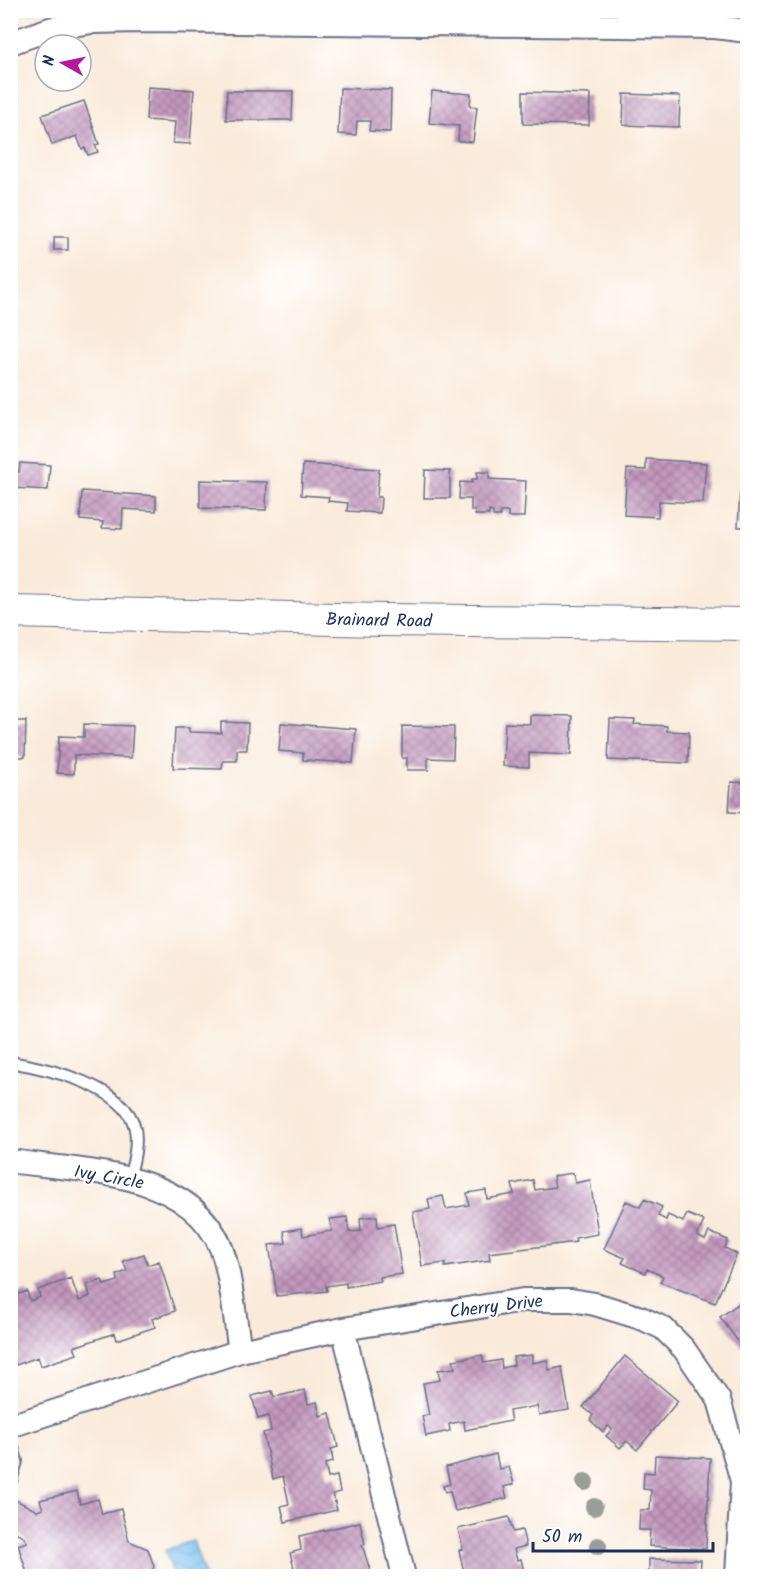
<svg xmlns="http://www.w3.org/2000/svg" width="758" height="1587" viewBox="0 0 758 1587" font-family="Kalam,sans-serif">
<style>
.water{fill:url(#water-waves);stroke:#4978a7;stroke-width:1.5}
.building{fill:url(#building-cross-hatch)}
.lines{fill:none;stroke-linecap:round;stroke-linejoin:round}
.lane-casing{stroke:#697089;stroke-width:14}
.street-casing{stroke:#697089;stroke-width:26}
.secondary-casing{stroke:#697089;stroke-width:34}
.lane{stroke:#fff;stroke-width:10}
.street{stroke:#fff;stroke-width:22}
.secondary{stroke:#fff;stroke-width:32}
.tree{fill:#999e99}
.labels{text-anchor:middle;stroke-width:4.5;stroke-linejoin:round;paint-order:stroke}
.street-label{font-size:18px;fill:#1b2f5e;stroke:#fff}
</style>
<defs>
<pattern id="water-waves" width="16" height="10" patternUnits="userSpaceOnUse" patternTransform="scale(1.5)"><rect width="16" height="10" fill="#77c0f0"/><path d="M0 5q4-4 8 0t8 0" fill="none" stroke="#619cc6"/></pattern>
<pattern id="building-cross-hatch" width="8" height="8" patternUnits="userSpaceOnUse" patternTransform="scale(1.5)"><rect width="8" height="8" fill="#c398bd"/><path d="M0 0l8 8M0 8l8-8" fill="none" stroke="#9e7c9d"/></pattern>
</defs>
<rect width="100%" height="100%" fill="#fff"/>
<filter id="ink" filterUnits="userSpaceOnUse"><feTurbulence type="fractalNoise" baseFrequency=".0167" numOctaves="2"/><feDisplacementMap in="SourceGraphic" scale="12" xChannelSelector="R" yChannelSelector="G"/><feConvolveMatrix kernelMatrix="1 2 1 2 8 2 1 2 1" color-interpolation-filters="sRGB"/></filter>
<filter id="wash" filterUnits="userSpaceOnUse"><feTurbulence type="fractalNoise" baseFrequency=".008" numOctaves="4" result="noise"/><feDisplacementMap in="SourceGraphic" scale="24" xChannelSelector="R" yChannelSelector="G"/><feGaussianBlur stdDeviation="1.35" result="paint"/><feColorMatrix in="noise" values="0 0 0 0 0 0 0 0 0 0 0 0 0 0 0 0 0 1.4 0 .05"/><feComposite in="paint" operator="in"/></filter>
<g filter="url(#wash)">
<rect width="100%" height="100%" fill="#f9ead9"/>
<path class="water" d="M193,1541L205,1576H174L165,1550Z"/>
<g id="blocks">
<path class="building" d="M148,87L194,90L190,144L173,143L175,122L146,120Z
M340,88L391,90L390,132L369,131L370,121H357L356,135L338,134Z
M227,91H293L292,120H226Z
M432,91L471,94L470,106L477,107L473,142L458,141L459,126L429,123Z
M523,92L590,94L589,125L523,124Z
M624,94L680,96L679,127L623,125Z
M84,101L99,144L95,145L98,152L88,155L85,148L82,149L77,136L52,145L42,115Z
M744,151H748V184H743Z
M54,237H68V250H54Z
M646,459L706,463L703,503L659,501L658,517L624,515L627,469L646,470Z
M20,463L50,465L48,490L13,488L10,506V472H19Z
M303,464L379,469L377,497H381L380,513L347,511L348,503L328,501L329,497L301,495Z
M425,470L450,471V498H424Z
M477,472H489V479L526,481L524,517H508V512H500V516H493V512L489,511V515H475V511L471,510V499H459L460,482L472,483V479H477Z
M200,480L267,482L266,510L200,508Z
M82,491L156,496V511L123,509L122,529L102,528L103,522L80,520Z
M740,491H748V527H738Z
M530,715L572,716L571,755L529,753V767L503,766L505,723L530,724Z
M610,719L635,720L634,724L667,726V731L689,732L688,763L608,760Z
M10,721H26L25,757H10Z
M221,722L248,723L247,750H237V761H223L222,769L173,768L175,728H189V732L221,733Z
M281,723L356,729L353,763L303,760V753L279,751Z
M84,724L133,726L131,758L74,755V774L57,773L59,736L84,737Z
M402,726L454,727L453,759L428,758V770H407V758H402Z
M731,782L748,783V813L729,812Z
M573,1173L575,1183L590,1180L598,1234L575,1238L576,1242L489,1253L490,1260L445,1267V1263L422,1266L413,1212L430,1209L428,1199L443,1196L446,1209L469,1205L467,1193L486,1190L487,1199L514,1194L512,1184L533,1180L535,1190L555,1187L553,1176Z
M644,1199L662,1207L658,1216L666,1220L668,1215L683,1222L687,1214L704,1221L697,1236L705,1240L709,1232L728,1240L725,1248L737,1254L715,1303L660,1282L663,1276L647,1269L645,1273L622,1263L625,1258L604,1249L626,1201L640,1207Z
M377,1216L378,1227L394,1224L402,1274L380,1277L381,1281L346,1287V1283L326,1286L327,1291L277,1296L269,1245L286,1243L284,1231L302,1228L303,1236L332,1231L330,1219L347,1217L349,1232L361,1231L360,1218Z
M144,1254L148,1265L159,1261L175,1311L152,1319L155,1327L117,1340L115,1333L74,1347L77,1354L41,1366L38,1357L16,1365L10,1347V1297L27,1291L30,1301L40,1297L38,1290L71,1278L79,1301L90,1296L87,1285L102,1280L104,1285L118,1281L117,1275L127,1271L123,1261Z
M748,1297V1355L720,1317Z
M482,1355L484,1363L501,1360L502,1368L514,1365L513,1357L532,1355V1363L547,1360L549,1370L562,1367L569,1410L539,1415L537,1406L509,1411L511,1421L465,1430L464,1421L449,1424L450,1431L426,1436L422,1416L429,1415L423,1383L440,1380L438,1370L455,1368L453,1360Z
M625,1356L678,1401L637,1450L627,1441L620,1448L606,1436L612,1429L608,1426L603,1432L590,1420L593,1415L583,1407Z
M305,1390L308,1404L317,1402L320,1416L330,1413L338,1447L331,1449L333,1462L325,1464L328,1478L337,1476L340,1492L333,1494L337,1510L285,1522L281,1506L289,1504L283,1476L273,1479L263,1433L271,1431L268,1416L258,1419L252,1396L272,1391L274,1397Z
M496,1454L499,1469L509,1467L514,1484L504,1487L507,1498L455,1511L450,1491L445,1492L443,1486L450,1484L446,1467Z
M655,1455L710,1458L706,1549L649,1546L650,1530H639L640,1510H650L651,1490L643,1489L644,1472L654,1473Z
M77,1491L80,1504L98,1499L102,1514L121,1509L129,1541L148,1549L154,1567L150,1576H28L18,1545L27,1542L22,1535L10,1530V1497L37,1511L43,1509L40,1500Z
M509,1517L513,1532L522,1530L526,1546L514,1549L517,1560L521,1559L525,1576H469V1572L464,1573L459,1550L463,1549L458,1529Z
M360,1522L365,1544L362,1545L372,1576H296L290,1553L301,1550L299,1536Z
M649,1559L701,1560L700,1576H649Z"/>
</g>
</g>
<g filter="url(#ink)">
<use href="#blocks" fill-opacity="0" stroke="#697089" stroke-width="1.5"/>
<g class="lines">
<g class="lane-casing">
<path id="lane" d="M10,1062C46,1068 127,1086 135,1129C138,1145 133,1163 129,1179
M10,1438L17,1461L10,1485"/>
</g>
<g class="street-casing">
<path id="street" d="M10,43L53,28L92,22L139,21L715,27L748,31
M10,1161C85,1172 201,1170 225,1260C233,1290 235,1321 240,1351
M343,1329L404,1576
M10,1426L240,1351L343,1329L523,1300H571L595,1304L641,1318L663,1328L684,1349L719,1400L742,1481L737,1576"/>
</g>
<g class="secondary-casing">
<path id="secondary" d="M10,612L382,620L748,624"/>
</g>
<use href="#lane" class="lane"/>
<use href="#street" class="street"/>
<use href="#secondary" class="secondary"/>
</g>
<g class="tree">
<circle cx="585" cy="1482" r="9"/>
<circle cx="594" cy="1507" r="9"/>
<circle cx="598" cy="1546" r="9"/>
</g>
</g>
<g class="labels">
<g class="street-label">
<text transform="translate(379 620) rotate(1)" y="6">Brainard Road</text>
<text transform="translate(109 1177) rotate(10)" y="6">Ivy Circle</text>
<text transform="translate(496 1306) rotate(-7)" y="6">Cherry Drive</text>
</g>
</g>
<rect width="758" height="1587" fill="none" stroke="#fff" stroke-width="36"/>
<g transform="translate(63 63) rotate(279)"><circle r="28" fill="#ffffff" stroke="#a4acbf" stroke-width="1.5"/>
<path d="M0-4.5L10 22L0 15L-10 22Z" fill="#b5179e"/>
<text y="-9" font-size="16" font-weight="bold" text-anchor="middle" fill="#1b2f5e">N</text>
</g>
<path d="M533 1542v9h180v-9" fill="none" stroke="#1b2f5e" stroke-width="3"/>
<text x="542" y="1542" font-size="18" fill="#1b2f5e" stroke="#ffffff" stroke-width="4.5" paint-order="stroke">50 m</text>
</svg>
